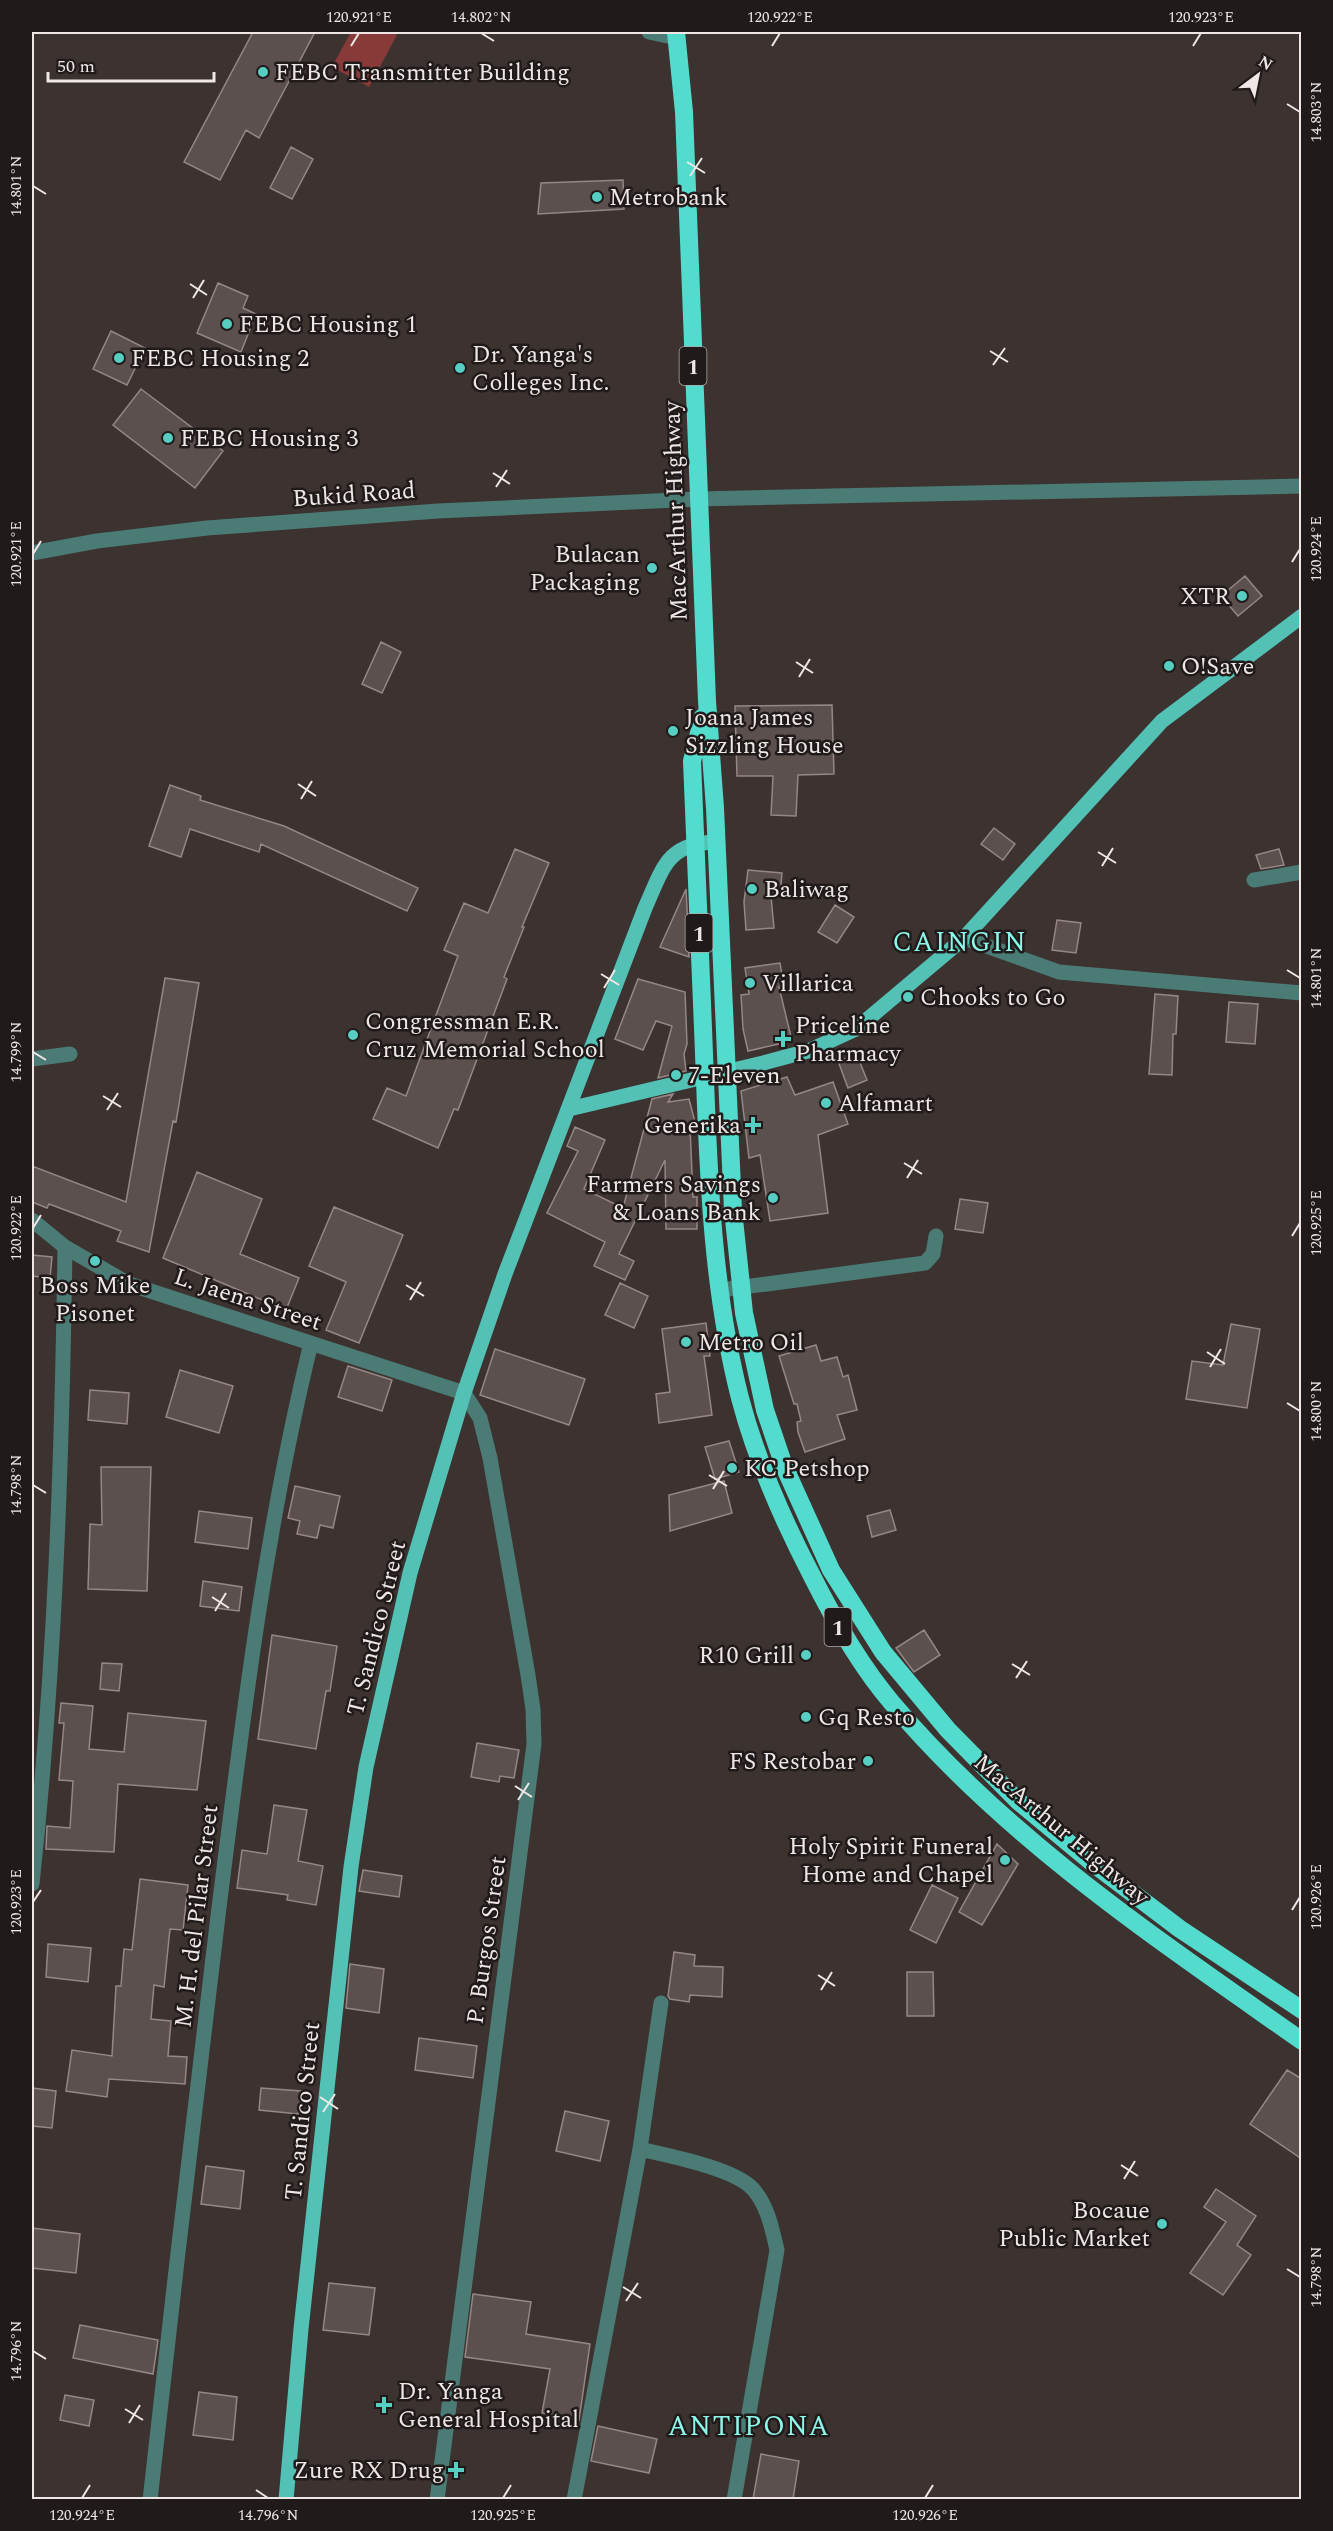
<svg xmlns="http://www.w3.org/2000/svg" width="1333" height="2531" viewBox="0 0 1333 2531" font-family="Spectral,serif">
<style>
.green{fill:#873a37}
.building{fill:#5c504f;stroke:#948786;stroke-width:1.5}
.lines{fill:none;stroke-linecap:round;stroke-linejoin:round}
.minor{stroke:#4b7b75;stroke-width:15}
.major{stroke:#53c1b5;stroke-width:15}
.highway{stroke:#53dcce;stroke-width:18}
.ticks{fill:none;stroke:#eee7e6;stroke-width:2}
.poi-dot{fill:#57cec2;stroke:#201b1a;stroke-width:2}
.labels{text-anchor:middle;stroke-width:5;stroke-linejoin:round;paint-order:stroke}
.shield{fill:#201b1a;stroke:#b0aaa9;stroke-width:1.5}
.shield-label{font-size:22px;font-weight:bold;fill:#eee7e6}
.poi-label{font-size:24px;fill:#eee7e6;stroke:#201b1a;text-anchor:start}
.street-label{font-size:24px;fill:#eee7e6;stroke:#201b1a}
.quarter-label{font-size:27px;letter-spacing:1.5px;fill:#8ef7eb;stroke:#201b1a}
.neatline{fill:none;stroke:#eee7e6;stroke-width:2}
.ticks-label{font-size:15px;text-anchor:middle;fill:#eee7e6}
</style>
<rect width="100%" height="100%" fill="#3c3230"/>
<path class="green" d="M351,32H391L397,35L369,87L332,67Z"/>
<path class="building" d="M253,32H315L259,138L246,130L220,180L184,162Z
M291,147L313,159L292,199L270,188Z
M623,180L624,209L538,214L541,183Z
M218,283L248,296L243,308L256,314L241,352L197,333Z
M111,331L145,348L127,385L93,369Z
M141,389L223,451L195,488L113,425Z
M1245,576L1262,596L1238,616L1221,596Z
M381,642L401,652L382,693L362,684Z
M832,705L834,774L798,775L796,816L771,815L773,776H737L735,706Z
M170,785L201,796L200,800L284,826L418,888L407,911L261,844L259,852L190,829L181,857L149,846Z
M994,828L1015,844L1003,860L981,844Z
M515,849L549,863L522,927H524L504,977L507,979L458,1110L454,1109L438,1148L373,1119L387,1088L406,1096L458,956L444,950L464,903L488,913Z
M1279,849L1284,865L1261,869L1256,855Z
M748,870L782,873L780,896H771L774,928L746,930L744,902Z
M686,889L688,928L689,957L660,947Z
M835,905L854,917L837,943L818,932Z
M1057,920L1081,923L1076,953L1052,950Z
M780,963L784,987H779L792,1041L748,1051L743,1029L741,995L749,994L745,968Z
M165,978L199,983L176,1122L173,1121L149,1252L117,1241L121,1231L49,1204L47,1208L32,1202V1166L126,1202Z
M638,979L685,992L687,1044L684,1054L686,1071L658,1078L672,1026L656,1021L643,1050L615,1039Z
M1155,994L1178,996L1176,1034H1173L1172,1075L1149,1074Z
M1229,1002L1258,1004L1255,1044L1226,1042Z
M857,1055L867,1080L848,1088L838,1061Z
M787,1077L795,1095L833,1082L848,1124L818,1135L828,1213L770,1221L760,1155L749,1158L741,1091Z
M673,1094L668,1102L689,1099L696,1126L690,1127L693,1197H697V1229H666L665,1160L619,1254L634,1261L625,1280L594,1266L605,1242L547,1213L578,1151L567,1146L575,1127L605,1140L584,1189L623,1208L652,1099Z
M197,1172L262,1199L240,1254L299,1278L286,1310L163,1258Z
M960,1199L988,1203L983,1233L955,1229Z
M334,1207L403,1235L359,1343L326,1330L346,1282L309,1266Z
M32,1255L52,1257L50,1278L32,1276Z
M620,1283L648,1296L634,1328L605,1315Z
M706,1323L710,1356H704L712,1415L659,1423L656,1394L670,1392L662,1329Z
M1231,1324L1260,1329L1247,1408L1186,1399L1192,1361L1223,1365Z
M816,1345L821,1361L837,1357L843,1377L848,1375L857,1410L837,1415L845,1439L805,1452L798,1432L797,1422L801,1421L797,1404H794L779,1356Z
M495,1349L585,1379L569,1425L480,1395Z
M348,1366L392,1380L382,1411L338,1397Z
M180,1370L233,1386L219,1433L166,1417Z
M90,1390L129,1393L127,1424L88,1420Z
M729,1441L739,1472L715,1479L705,1447Z
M101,1467H151L147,1591L88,1589L90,1524L102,1525Z
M724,1481L732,1513L670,1531L669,1495Z
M295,1486L340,1496L333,1528L320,1525L317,1538L297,1534L300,1521L288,1518Z
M890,1510L896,1530L872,1537L867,1516Z
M199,1511L252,1518L248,1549L195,1542Z
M203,1581L242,1587L239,1611L200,1606Z
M924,1630L940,1655L914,1672L896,1648Z
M272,1635L337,1646L330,1691H326L316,1749L258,1739Z
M102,1663L122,1664L119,1691L100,1689Z
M61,1703L93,1706L89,1749L124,1752L128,1713L206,1721L197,1790L118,1784L114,1852L46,1849L47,1826L70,1828L73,1781L59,1780L64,1723H59Z
M477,1743L519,1750L514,1778L500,1776L499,1782L471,1777Z
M274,1805L307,1810L298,1861L323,1866L316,1905L287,1900L288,1895L237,1888L242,1850L267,1854Z
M997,1844L1018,1864L982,1925L959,1912Z
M363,1870L402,1876L399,1897L359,1891Z
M140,1879L188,1885L183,1930L170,1929L164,1987L154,1985L151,2019L171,2021L168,2056L187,2057L185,2084L109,2079L107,2097L66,2091L72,2050L112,2056L116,1986H121L124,1949L132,1950Z
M932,1885L958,1898L936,1943L910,1930Z
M48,1944L91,1948L88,1982L46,1977Z
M674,1952L695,1955L694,1966L723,1967L722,1997L690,1995L689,2002L670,1999L668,1996Z
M350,1964L384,1969L379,2013L346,2008Z
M907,1972H933L934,2016H907Z
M419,2038L477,2046L473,2078L415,2070Z
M1287,2070L1302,2079V2159L1250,2124Z
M32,2088L56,2091L52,2128L32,2126Z
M261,2088L301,2091L298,2114L259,2110Z
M565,2111L609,2121L600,2161L556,2151Z
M206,2166L244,2171L240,2209L201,2204Z
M1216,2189L1256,2216L1237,2245L1251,2255L1223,2295L1190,2273L1226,2222L1204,2207Z
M32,2228L80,2234L76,2273L32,2268Z
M329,2283L375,2288L369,2335L323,2330Z
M473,2294L531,2302L526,2334L590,2344L579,2420L542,2413L550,2369L465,2357Z
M80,2325L158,2340L153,2374L73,2358Z
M199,2392L237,2397L233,2440L193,2435Z
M65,2395L94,2400L89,2426L60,2420Z
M598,2426L657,2439L649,2473L591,2461Z
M761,2454L799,2461L793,2499H753Z"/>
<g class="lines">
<path class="minor" d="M649,32L677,38
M32,553L97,541L207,528L438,511L698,499L1302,486
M1254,880L1302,872
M964,938L1059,972L1302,993
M32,1059L70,1054
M32,1220L65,1247L129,1284L464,1393L480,1418L490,1458L528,1675L533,1709L534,1744L437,2500
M721,1290L925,1263L933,1254L936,1236
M32,1884C55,1671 62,1460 65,1247
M640,2149C669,2156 734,2168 753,2189C768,2206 772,2229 777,2250L734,2500
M150,2500C171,2305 195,2111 218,1916C242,1724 265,1531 311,1343
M574,2500L640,2149L661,2003"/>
<path class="major" d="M569,1109L763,1063L808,1051L856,1029L964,938L1162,721L1302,616
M286,2500L301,2329L351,1867L366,1767L410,1573L464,1393L505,1274L645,908C663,868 667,843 716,842"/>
<path class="highway" d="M676,32L684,112L707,701L715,808L733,1210L744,1313L765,1410L784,1466L831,1570L883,1652L948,1730L1018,1801L1094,1864L1180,1929L1302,2010
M703,717L692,761C696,850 700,939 703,1028C708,1151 709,1277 740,1398C756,1459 782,1518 811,1574C834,1620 859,1664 892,1703C1007,1839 1157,1939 1302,2041"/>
</g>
<path class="ticks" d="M481,33L494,41M351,46L359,33M772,46L780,33M1193,46L1201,33M1287,104L1300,112M687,162L705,173M690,176L702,158M33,186L46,194M190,284L207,295M193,298L204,280M990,351L1008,362M993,365L1005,348M493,473L510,484M496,487L507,470M33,554L41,541M1292,562L1300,549M796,662L813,673M799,677L810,659M298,784L316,796M301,799L312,781M1098,852L1116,863M1102,866L1113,848M1287,970L1300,978M601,974L619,985M604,988L615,970M33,1052L46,1060M103,1096L121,1107M107,1110L118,1093M904,1163L922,1174M907,1178L918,1160M33,1228L41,1215M1292,1236L1300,1223M406,1285L424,1296M410,1300L421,1282M1207,1352L1225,1364M1210,1367L1221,1349M1287,1403L1300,1411M709,1475L727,1486M33,1485L46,1493M713,1489L724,1471M212,1597L229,1608M215,1611L226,1593M1012,1664L1030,1675M1016,1678L1027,1661M515,1786L532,1797M518,1800L529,1783M33,1902L41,1890M1292,1910L1300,1897M818,1975L835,1986M821,1990L832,1972M320,2097L338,2109M323,2112L335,2094M1121,2165L1138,2176M1124,2179L1135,2161M1287,2269L1300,2277M623,2287L641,2298M626,2301L638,2283M33,2351L46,2359M125,2409L143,2420M129,2423L140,2405M256,2490L268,2498M82,2498L90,2485M503,2498L511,2485M925,2498L933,2485"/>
<g class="poi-dot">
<circle cx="263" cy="72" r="6"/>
<circle cx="597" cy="197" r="6"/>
<circle cx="227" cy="324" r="6"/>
<circle cx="119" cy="358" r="6"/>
<circle cx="460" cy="368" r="6"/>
<circle cx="168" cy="438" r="6"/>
<circle cx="652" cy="568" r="6"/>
<circle cx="1242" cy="596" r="6"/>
<circle cx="1169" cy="666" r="6"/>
<circle cx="673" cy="731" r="6"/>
<circle cx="752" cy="889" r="6"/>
<circle cx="750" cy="983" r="6"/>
<circle cx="908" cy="997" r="6"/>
<circle cx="353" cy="1035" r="6"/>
<path d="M780 1030h6v6h6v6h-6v6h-6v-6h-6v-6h6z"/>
<circle cx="676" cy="1075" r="6"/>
<circle cx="826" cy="1103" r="6"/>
<path d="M750 1116h6v6h6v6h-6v6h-6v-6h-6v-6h6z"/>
<circle cx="773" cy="1198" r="6"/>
<circle cx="95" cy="1261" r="6"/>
<circle cx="686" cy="1342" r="6"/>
<circle cx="732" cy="1468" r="6"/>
<circle cx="806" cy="1655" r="6"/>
<circle cx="806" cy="1717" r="6"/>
<circle cx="868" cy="1761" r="6"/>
<circle cx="1005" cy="1860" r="6"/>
<circle cx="1162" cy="2224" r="6"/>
<path d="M381 2396h6v6h6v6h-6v6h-6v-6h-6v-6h6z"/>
<path d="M453 2461h6v6h6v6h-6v6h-6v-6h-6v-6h6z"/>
</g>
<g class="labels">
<g class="shield">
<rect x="679.5" y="347" width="27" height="38" rx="4.5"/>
<rect x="685.5" y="914" width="27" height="38" rx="4.5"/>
<rect x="824.5" y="1608" width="27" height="38" rx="4.5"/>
</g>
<g class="shield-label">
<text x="693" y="374">1</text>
<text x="699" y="941">1</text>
<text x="838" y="1635">1</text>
</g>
<g class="poi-label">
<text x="275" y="80">FEBC Transmitter Building</text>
<text x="609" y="205">Metrobank</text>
<text x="239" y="332">FEBC Housing 1</text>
<text x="472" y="362">Dr. Yanga's<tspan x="472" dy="28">Colleges Inc.</tspan></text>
<text x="131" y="366">FEBC Housing 2</text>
<text x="180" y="446">FEBC Housing 3</text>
<text x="640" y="562" text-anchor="end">Bulacan<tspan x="640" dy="28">Packaging</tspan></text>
<text x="1230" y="604" text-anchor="end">XTR</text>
<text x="1181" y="674">O!Save</text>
<text x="685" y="725">Joana James<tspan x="685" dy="28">Sizzling House</tspan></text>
<text x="764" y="897">Baliwag</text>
<text x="762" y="991">Villarica</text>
<text x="920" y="1005">Chooks to Go</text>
<text x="365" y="1029">Congressman E.R.<tspan x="365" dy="28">Cruz Memorial School</tspan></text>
<text x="795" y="1033">Priceline<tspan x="795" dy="28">Pharmacy</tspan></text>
<text x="688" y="1083">7-Eleven</text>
<text x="838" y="1111">Alfamart</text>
<text x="741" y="1133" text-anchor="end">Generika</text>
<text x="761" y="1192" text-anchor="end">Farmers Savings<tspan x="761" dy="28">&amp; Loans Bank</tspan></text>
<text x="95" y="1293" text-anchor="middle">Boss Mike<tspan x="95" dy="28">Pisonet</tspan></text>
<text x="698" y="1350">Metro Oil</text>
<text x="744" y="1476">KC Petshop</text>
<text x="794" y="1663" text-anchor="end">R10 Grill</text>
<text x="818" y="1725">Gq Resto</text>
<text x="856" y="1769" text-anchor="end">FS Restobar</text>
<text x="993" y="1854" text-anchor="end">Holy Spirit Funeral<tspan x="993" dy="28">Home and Chapel</tspan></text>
<text x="1150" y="2218" text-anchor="end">Bocaue<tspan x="1150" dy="28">Public Market</tspan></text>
<text x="398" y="2399">Dr. Yanga<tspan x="398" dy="28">General Hospital</tspan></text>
<text x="444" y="2478" text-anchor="end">Zure RX Drug</text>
</g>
<g class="street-label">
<text transform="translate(354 494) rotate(-4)" y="8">Bukid Road</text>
<text transform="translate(675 511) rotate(-92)" y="8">MacArthur Highway</text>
<text transform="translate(248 1299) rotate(18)" y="8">L. Jaena Street</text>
<text transform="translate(376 1628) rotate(-76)" y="8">T. Sandico Street</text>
<text transform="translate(1062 1829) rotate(40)" y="8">MacArthur Highway</text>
<text transform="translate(196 1916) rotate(-83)" y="8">M. H. del Pilar Street</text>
<text transform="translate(486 1940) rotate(-82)" y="8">P. Burgos Street</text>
<text transform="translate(302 2111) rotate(-84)" y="8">T. Sandico Street</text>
</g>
<g class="quarter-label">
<text x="960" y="951">CAINGIN</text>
<text x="749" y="2435">ANTIPONA</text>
</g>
</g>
<rect width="1333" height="2531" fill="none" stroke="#201b1a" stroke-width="66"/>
<g transform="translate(1258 75) rotate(32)" stroke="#201b1a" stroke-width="4.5" paint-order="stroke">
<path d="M0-4.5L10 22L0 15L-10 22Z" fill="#eee7e6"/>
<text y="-9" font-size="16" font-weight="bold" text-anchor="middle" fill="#eee7e6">N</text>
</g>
<path d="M48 72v9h166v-9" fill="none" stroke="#eee7e6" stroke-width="3"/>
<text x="57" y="72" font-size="18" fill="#eee7e6" stroke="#201b1a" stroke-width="4.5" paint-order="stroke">50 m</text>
<rect x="33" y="33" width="1267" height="2465" class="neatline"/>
<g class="ticks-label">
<text x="359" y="22">120.921°E</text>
<text x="481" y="22">14.802°N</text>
<text x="780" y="22">120.922°E</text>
<text x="1201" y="22">120.923°E</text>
<text transform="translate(1316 112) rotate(-90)" y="5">14.803°N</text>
<text transform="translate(16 186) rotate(-90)" y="5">14.801°N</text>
<text transform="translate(1316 549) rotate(-90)" y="5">120.924°E</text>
<text transform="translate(16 554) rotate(-90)" y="5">120.921°E</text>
<text transform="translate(1316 978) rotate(-90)" y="5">14.801°N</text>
<text transform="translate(16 1052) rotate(-90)" y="5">14.799°N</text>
<text transform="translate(1316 1223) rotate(-90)" y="5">120.925°E</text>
<text transform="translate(16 1228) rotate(-90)" y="5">120.922°E</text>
<text transform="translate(1316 1411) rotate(-90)" y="5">14.800°N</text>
<text transform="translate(16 1485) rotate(-90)" y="5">14.798°N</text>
<text transform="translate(1316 1897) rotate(-90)" y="5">120.926°E</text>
<text transform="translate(16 1902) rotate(-90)" y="5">120.923°E</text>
<text transform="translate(1316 2277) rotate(-90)" y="5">14.798°N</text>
<text transform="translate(16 2351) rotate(-90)" y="5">14.796°N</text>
<text x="82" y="2520">120.924°E</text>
<text x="268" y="2520">14.796°N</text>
<text x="503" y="2520">120.925°E</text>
<text x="925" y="2520">120.926°E</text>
</g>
</svg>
